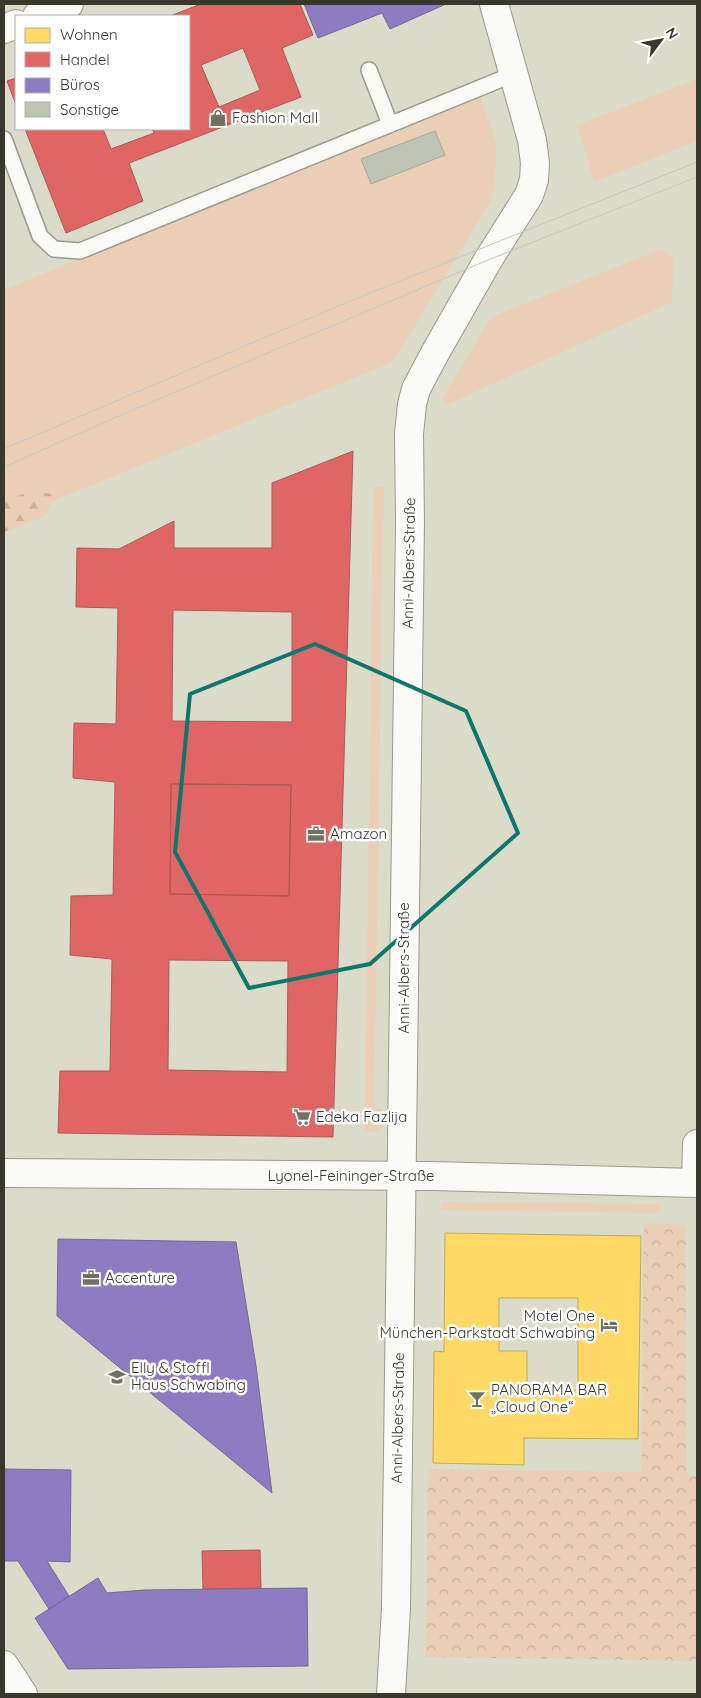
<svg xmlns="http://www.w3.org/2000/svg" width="701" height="1698" viewBox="0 0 701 1698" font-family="Quicksand,sans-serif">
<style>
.green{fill:#eaceb6}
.forest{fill:url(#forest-firs)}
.park{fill:url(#park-crowns)}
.homes{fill:#ffd966;stroke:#c3a955;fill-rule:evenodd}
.shops{fill:#e06666;stroke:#ae5855;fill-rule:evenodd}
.offices{fill:#8e7cc3;stroke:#746896}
.building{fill:#bec4b3;stroke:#a5a89b}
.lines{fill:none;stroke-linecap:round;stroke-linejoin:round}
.service-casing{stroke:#9a9a8d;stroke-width:18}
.minor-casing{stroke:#9a9a8d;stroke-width:30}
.service{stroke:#fafaf7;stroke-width:15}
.minor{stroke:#fafaf7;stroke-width:28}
.tram{stroke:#c6c6c1;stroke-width:1}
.marked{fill:none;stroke:#0f766e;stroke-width:4;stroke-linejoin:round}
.labels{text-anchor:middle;stroke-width:5;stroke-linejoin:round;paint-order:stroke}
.poi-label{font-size:15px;fill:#38382c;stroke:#fff;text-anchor:start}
.street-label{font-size:15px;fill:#38382c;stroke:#fff}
</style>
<defs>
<pattern id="forest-firs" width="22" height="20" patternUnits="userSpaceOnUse" patternTransform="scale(1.25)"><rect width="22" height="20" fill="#eaceb6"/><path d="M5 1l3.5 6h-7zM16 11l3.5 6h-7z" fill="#c9b29d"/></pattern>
<pattern id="park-crowns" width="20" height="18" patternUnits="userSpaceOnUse" patternTransform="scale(1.25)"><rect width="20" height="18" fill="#eaceb6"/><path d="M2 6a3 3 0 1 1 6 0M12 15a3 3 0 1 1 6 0" fill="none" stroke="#c9b29d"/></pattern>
</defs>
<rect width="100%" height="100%" fill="#dbdbca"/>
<path class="green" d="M697,79V141L594,182L577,125Z
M480,95L496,142L495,188L490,202L393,362L4,521V290Z
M662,249L674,259L672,302L444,406L443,397L491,317Z
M384,486L374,1109H383L382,1131L365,1132L373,488Z
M443,1202L660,1204V1213L442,1210Z"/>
<path class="forest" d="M34,490L55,495L44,517L4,532V501Z"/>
<path class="park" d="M644,1223L686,1225L687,1475L697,1476V1661L425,1657L428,1469L641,1472Z"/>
<path class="homes" d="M445,1233L641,1236L638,1439L524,1438V1465L433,1463L434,1351L444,1352ZM499,1298H578V1390H527V1351H499Z"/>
<path class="shops" d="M201,4H300L313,35L282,48L301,97L129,163L143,201L66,233L25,129H103L111,149L154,133L152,129H189V16H170ZM243,48L260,90L219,107L201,65Z
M16,78V105L7,81Z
M353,451L333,1137L58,1133L60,1071H110L112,959L70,955L71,896L113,895L115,782L73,778L74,723L116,724L118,608L76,607L77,548L119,549L174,521V548H272V483ZM173,610L292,612V722L172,721ZM171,784L291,785L289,896L170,894ZM169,960L288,961L287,1072L168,1070Z
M171,784L291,785L289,896L170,894Z
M260,1550L261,1588L203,1589L202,1551Z"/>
<path class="offices" d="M304,4H446L390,29L382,13L318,38Z
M58,1239L236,1242L256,1366L272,1493L57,1316Z
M4,1469L71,1470L70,1562L47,1561L69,1596L49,1609L18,1561H4Z
M98,1578L107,1593L144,1590L307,1588L308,1666L68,1669L35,1618Z"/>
<path class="building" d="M435,131L445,155L371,184L361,159Z"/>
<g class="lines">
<g class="service-casing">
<path id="service" d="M369,70L390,124
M4,139L40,236L54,249L80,251L514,74"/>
</g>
<g class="minor-casing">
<path id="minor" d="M37,16L69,4
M4,29L16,24
M4,1173L430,1176L697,1183
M696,1183L697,1144
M4,1665L23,1694
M391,1694L396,1608L410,522L409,434L412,404L416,389L435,353L488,260L529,195L534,180L535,163L532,140L494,4"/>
</g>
<use href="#service" class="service"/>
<use href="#minor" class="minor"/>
<path class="tram" d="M4,449L350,301L697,162
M4,467L121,415L488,260L697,177"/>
</g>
<path class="marked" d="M315,644L466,711L518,833L370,964L249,988L175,852L190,694Z"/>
<defs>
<g id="shop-bare" transform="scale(1.35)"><path d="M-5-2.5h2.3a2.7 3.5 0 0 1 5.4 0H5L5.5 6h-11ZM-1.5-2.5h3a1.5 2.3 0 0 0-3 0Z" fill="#717163" stroke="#fff" stroke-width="2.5" paint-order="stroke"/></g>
<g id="office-bare" transform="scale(1.35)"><path d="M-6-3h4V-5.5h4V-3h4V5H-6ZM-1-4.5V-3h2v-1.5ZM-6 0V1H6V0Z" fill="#717163" stroke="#fff" stroke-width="2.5" paint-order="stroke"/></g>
<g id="supermarket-bare" transform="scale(1.35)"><path d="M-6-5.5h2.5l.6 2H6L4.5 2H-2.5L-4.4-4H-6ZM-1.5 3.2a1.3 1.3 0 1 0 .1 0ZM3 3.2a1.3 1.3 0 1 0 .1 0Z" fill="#717163" stroke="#fff" stroke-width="2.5" paint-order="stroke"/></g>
<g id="hotel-bare" transform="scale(1.35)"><path d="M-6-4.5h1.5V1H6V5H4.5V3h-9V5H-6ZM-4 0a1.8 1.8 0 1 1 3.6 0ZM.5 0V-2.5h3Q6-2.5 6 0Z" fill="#717163" stroke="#fff" stroke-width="2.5" paint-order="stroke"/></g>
<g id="school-bare" transform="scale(1.35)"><path d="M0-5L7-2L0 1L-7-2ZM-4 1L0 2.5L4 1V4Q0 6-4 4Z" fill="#717163" stroke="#fff" stroke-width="2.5" paint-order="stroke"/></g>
<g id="bar-bare" transform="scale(1.35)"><path d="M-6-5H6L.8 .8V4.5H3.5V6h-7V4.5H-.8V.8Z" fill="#717163" stroke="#fff" stroke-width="2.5" paint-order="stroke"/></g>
</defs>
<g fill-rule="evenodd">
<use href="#shop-bare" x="218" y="118"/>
<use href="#office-bare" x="316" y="834"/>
<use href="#supermarket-bare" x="302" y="1117"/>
<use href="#office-bare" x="91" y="1278"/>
<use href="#hotel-bare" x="609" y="1325"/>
<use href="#school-bare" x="117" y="1377"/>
<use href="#bar-bare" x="477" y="1399"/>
</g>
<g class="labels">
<g class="poi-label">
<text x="232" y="123">Fashion Mall</text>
<text x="330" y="839">Amazon</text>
<text x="316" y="1122">Edeka Fazlija</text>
<text x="105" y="1283">Accenture</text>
<text x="595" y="1321" text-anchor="end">Motel One<tspan x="595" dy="17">München-Parkstadt Schwabing</tspan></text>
<text x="131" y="1373">Elly &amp; Stoffl<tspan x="131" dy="17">Haus Schwabing</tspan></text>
<text x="491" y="1395">PANORAMA BAR<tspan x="491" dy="17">„Cloud One“</tspan></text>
</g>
<g class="street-label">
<text transform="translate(409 563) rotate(-89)" y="5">Anni-Albers-Straße</text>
<text transform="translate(404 968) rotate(-90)" y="5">Anni-Albers-Straße</text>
<text x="351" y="1181">Lyonel-Feininger-Straße</text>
<text transform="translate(398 1418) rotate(-89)" y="5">Anni-Albers-Straße</text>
</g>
</g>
<rect width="701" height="1698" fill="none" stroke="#38382c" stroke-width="10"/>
<rect x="15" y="15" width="175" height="115" fill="#ffffff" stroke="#afafab"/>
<rect x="25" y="28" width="25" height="15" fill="#ffd966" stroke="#afafab"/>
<text x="60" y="40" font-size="15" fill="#38382c">Wohnen</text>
<rect x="25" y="52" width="25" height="15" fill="#e06666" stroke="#afafab"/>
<text x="60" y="65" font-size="15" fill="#38382c">Handel</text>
<rect x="25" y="78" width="25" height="15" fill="#8e7cc3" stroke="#afafab"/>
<text x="60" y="90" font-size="15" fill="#38382c">Büros</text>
<rect x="25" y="102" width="25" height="15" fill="#bec4b3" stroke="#afafab"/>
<text x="60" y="115" font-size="15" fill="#38382c">Sonstige</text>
<g transform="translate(661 40) rotate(58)" stroke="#ffffff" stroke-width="4" paint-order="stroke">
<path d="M0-4L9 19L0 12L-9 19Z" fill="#38382c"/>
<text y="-8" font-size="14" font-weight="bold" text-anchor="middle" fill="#38382c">N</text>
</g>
</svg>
